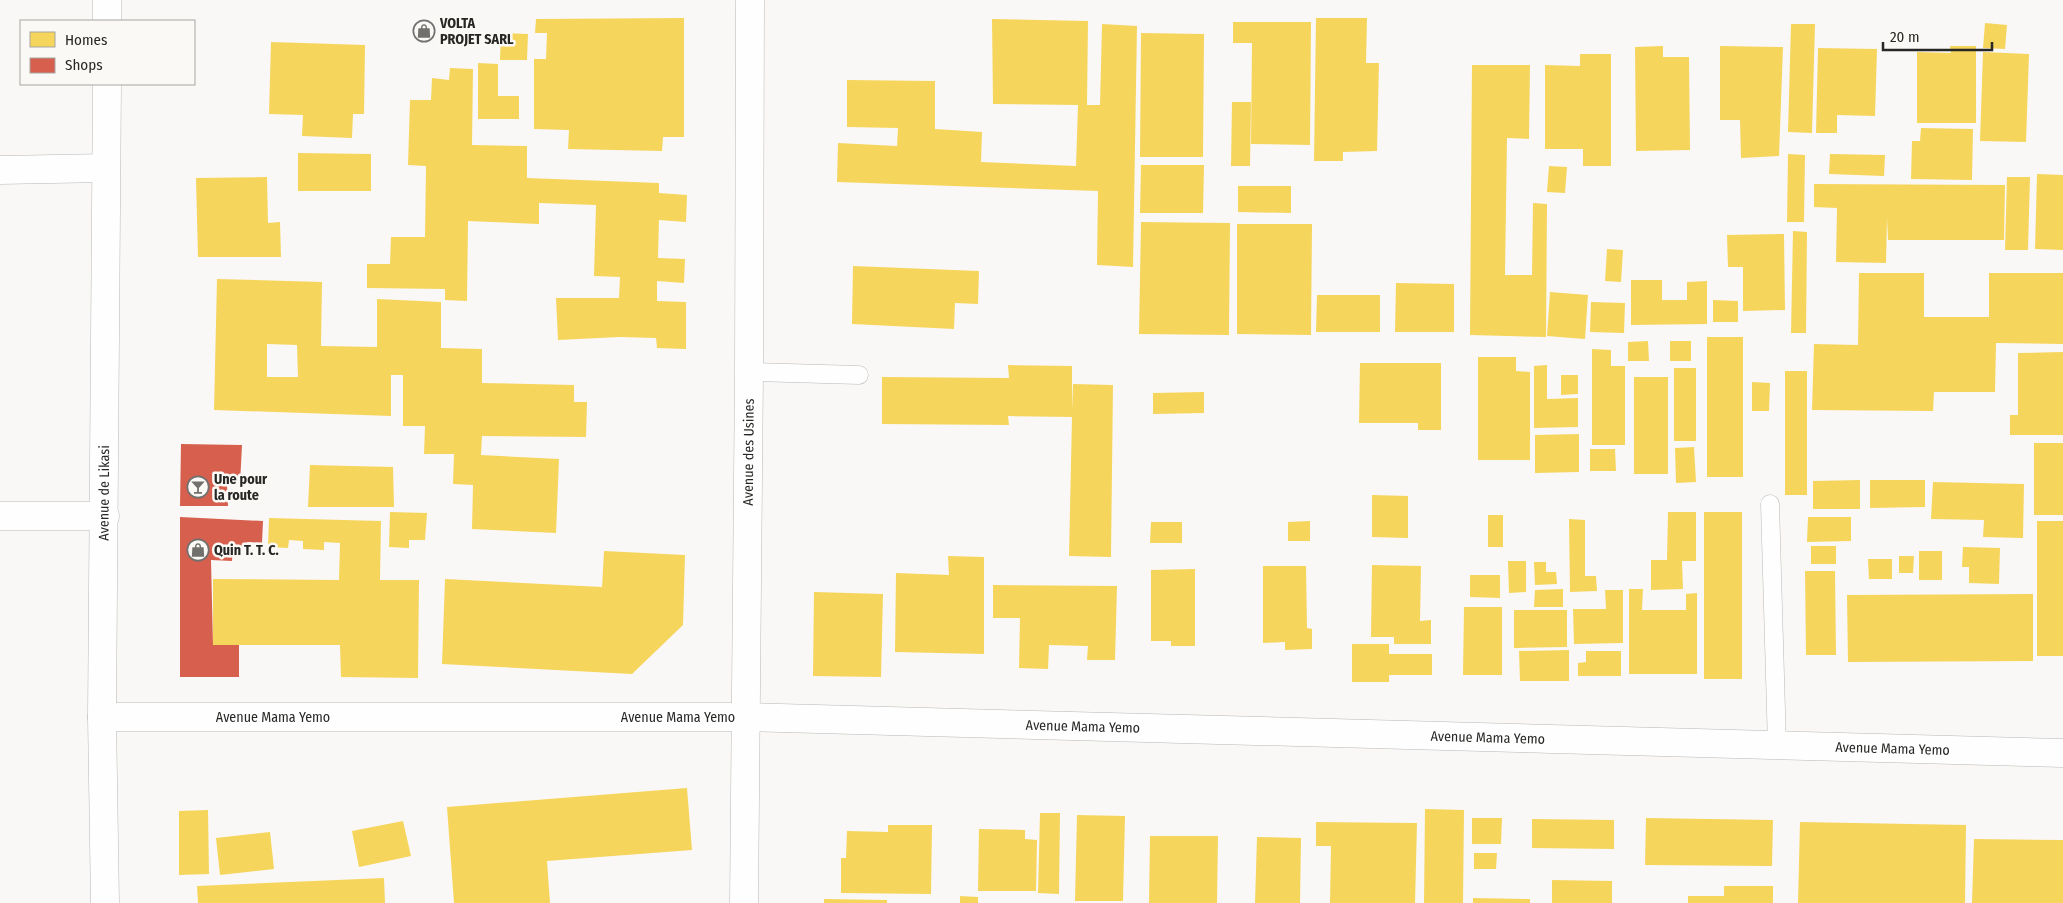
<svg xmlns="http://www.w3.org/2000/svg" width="2063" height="903" viewBox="0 0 2063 903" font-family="'Fira Sans Condensed',sans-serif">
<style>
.homes{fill:#f6d55c;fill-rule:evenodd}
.shops{fill:#d6604d}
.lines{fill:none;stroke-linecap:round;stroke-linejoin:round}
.service-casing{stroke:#b9b8b6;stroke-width:19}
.minor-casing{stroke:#b9b8b6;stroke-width:29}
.secondary-casing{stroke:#b9b8b6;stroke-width:29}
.service{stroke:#fefefe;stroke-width:18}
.minor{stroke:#fefefe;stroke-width:28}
.secondary{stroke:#fefefe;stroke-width:28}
.labels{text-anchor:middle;stroke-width:5;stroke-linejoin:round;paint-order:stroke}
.poi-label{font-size:14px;font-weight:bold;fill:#272725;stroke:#fbf9f5;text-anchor:start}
.street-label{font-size:14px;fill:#272725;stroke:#fbf9f5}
</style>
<rect width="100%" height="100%" fill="#faf8f6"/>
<path class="homes" d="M684,18V137H663L662,151L568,149L569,130L534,129V59H546L547,33H535L536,19Z
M1316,18H1367L1366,63H1379L1377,151L1343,152V161H1314Z
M992,19L1088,21L1087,105H1100L1102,24L1137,26L1133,267L1097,265L1098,191L837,182L838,143L897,146L898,128L847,127V80L935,81V129L982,132L981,162L1076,166L1078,105L993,104Z
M1233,22H1311L1310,145L1251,144L1252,43H1233Z
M1985,23L2007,25L2005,49L1983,48Z
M1791,24H1815L1812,133L1788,132Z
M501,33L528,34L527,60H500Z
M1141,33L1204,34L1203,157H1140Z
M271,42L365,45L364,114H353L352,138L302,136L303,115L269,114Z
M1663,46V57H1689L1690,150L1636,151L1635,47Z
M1720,46L1783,47L1779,156L1741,158L1740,120H1720Z
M1950,46H1976V123H1917V52L1951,53Z
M1818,48L1877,49L1875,116L1837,115V133H1816Z
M1983,52L2029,54L2026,142L1980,141Z
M1580,54H1611V166H1583V149H1545V65L1580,66Z
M478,63L498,64V96H519V119H478Z
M1472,65H1530L1529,139L1507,138L1505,275H1532L1533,203L1547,204L1546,337L1470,335Z
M450,68L473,69L472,145L527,146V178L659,183V193L687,195L686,222L659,220L658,258L685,259L684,283L657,281V301L686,302V349L657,348L656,338L619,337L558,340L556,298H619L620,277L594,276L596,205L539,203V224L468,221L467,301L445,300V289L367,288V264H390L391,237H425L426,166L408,165L410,100H431L432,78L449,80Z
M1232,102H1251L1250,166H1231Z
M1921,128L1973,129L1972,180L1911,179L1912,141H1920Z
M298,153L371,154V191H298Z
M1788,154L1805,155L1804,222H1787Z
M1830,154L1885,155L1884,176L1829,174Z
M1141,165H1204L1203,213H1140Z
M1549,166L1567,167L1565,193L1547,192Z
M2037,174L2063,175V250L2035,249Z
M267,177L268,223L280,222L281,257H198L196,178Z
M2007,177H2030L2028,250H2005Z
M1814,184L2005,185L2004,240H1888L1887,218L1886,263L1836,262L1837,208L1814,207Z
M1238,186H1291V213L1238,212Z
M1141,222L1230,223L1229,335L1139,334Z
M1237,224H1312L1311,335L1237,334Z
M1793,231L1807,232L1806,333H1791Z
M1784,234L1785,310L1743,311V267H1728L1727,235Z
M1607,249L1623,250L1621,282L1605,281Z
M853,266L979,271L978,304L955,303L954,329L852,324Z
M1859,273H1924V317H1989V273H2063V344L1996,343L1995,392H1934L1933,411L1812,410L1814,344L1858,345Z
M217,279L322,282L321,346L377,347V299L441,302V348L482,349V383L574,385V402H587L586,437L482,436L481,455L559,459L556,533L472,529L473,485L453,484L454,454H424L425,426H403V375H391V416L214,410ZM267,344L297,345L298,377H267Z
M1631,280H1662V300H1687V282L1707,281V324L1631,325Z
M1396,283L1454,284V332H1395Z
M1550,292L1588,295L1585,339L1547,336Z
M1317,295H1380V332H1316Z
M1713,300L1738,301V322H1713Z
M1591,302L1625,303L1624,333L1590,332Z
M1707,337H1743V477H1707Z
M1648,341L1649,361H1628V342Z
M1670,341H1691V361H1670Z
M1592,349L1611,350V366H1625V445H1592Z
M2063,352V435H2010V415H2018V353Z
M1478,357H1516V371L1530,372V460H1478Z
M1360,363H1441V430H1418V423H1359Z
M1008,365L1072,366V411L1073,384L1113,385L1111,557L1069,556L1072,417L1008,416L1009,425L882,424V377L1009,378Z
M1547,365V399L1578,398V427L1534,428V366Z
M1674,368H1696V441H1674Z
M1785,371H1807V495H1785Z
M1561,375H1578V394L1561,395Z
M1634,377H1668V474H1634Z
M1752,382L1770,383L1769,411H1752Z
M1204,392V413L1153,414V393Z
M1579,434V472L1535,473V435Z
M2034,443H2063V515H2034Z
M1694,447L1696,482L1676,483L1675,448Z
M1590,449H1615L1616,471H1590Z
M310,465L393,467L394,507H308Z
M1860,480V509H1813V481Z
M1870,480H1925V507L1870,508Z
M1933,482L2024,484L2023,538L1983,537L1984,520L1931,519Z
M1372,495L1408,496V538L1372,537Z
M390,512L427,513L425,540H409V548L389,547Z
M1668,512H1696V561H1682L1683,589L1651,590V560H1667Z
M1704,512H1742V679H1704Z
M1488,515H1503V547H1488Z
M1808,517H1851V541L1807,542Z
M269,518L381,521L380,580H419L418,678L341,677L340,645H213V579L339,580L340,543L324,542V550L303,549V541L289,540L288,548L268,547Z
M1569,519L1585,520V576H1596L1597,591L1570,592Z
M1310,521V541H1288V522Z
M2037,521H2063V656H2037Z
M1151,522H1182V543H1150Z
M1811,546H1836V564H1811Z
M1963,547L2000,548L1999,584L1969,583V567H1962Z
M604,551L685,555L683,625L632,674L442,664L445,579L602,587Z
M1919,551H1942V580H1919Z
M948,556L984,557V654L895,652L896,573L949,575Z
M1899,556H1914L1913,573H1899Z
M1868,559H1892V579H1869Z
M1508,561H1526V592L1509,593Z
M1534,562H1546V572H1556L1557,584L1535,585Z
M1372,565L1421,566L1420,621L1431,620V644H1394V637H1371Z
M1263,566H1306L1307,628L1312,629V649L1285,650V642L1263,643Z
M1195,569V646H1171V641H1151V570Z
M1805,571H1835L1836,655H1806Z
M1470,575H1500V598L1470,597Z
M993,585L1117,586L1115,660H1087L1088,646L1049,645L1048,669L1019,668L1020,618H993Z
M1563,589V607H1534L1535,590Z
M1629,589H1643L1642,610H1686V594L1697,593V674H1629Z
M1605,590H1623V643L1574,644L1573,609H1606Z
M814,592L883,594L881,677L813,676Z
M2033,594V661L1848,662L1847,595Z
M1464,607H1502V675H1463Z
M1514,610H1567V647L1514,648Z
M1352,644H1389V654H1432V675H1389V682H1352Z
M1569,650V681H1520L1519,651Z
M1586,651H1621V676H1578V663L1586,662Z
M687,788L692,850L547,861L550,903H454L447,807Z
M1425,809L1464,810L1463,903H1424Z
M208,810L209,874L179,875V811Z
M1040,813H1060L1059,894L1038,893Z
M1077,815L1125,816L1123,901H1075Z
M1472,818H1502L1501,844H1472Z
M1646,818L1773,820L1772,866L1645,865Z
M1532,819L1614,820V849L1532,848Z
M403,821L411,856L359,867L352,831Z
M1316,822L1417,823L1415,903H1330L1331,846H1316Z
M1800,822L1966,825L1965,903H1798Z
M888,825H932L931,894L841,893V858H846L847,831L888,832Z
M979,829L1025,830V839L1037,840L1036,891H978Z
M270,832L274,869L220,875L216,838Z
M1150,836H1218L1217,903H1149Z
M1257,837L1301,838L1300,903H1255Z
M1974,839L2063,840V903H1972Z
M1474,853H1497L1496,869H1474Z
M384,878L385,903H198L197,886Z
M1552,880L1612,881V903H1552Z
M1724,886H1773V903H1688V896H1724Z
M960,896L978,897V903H960Z
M1473,898L1530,899V903H1473Z
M824,899L887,900V903H824Z"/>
<path class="shops" d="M181,444L242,445L240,484L227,485L228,506H180Z
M180,517L263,521L262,543L247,542V549L233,547L232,561L211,560L213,645H239V677H180Z"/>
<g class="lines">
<g class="service-casing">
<path id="service" d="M749,372L859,375
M1770,504L1777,745"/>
</g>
<g class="minor-casing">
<g id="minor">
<path d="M0,170L106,168"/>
<path d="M0,516H105"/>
<path id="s1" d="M744,903L749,372L750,0"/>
</g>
</g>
<g class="secondary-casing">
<g id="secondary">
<path d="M107,21V0"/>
<path id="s2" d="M102,717H746L2063,753"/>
<path id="s3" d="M105,903L102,717L107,84"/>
</g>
</g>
<use href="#service" class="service"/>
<use href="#minor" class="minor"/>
<use href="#secondary" class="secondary"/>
</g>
<defs>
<g id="shop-ring" transform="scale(1.125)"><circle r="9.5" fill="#fbf9f5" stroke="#71706e" stroke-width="1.5"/><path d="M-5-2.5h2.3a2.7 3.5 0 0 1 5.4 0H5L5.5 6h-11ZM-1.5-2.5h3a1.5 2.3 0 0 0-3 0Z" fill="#71706e"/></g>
<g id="bar-ring" transform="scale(1.125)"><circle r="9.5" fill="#fbf9f5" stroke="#71706e" stroke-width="1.5"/><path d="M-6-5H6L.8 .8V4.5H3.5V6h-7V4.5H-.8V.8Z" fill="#71706e"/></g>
</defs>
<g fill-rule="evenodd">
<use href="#shop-ring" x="424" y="31"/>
<use href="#bar-ring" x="198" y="487"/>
<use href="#shop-ring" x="198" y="550"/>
</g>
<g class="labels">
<g class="poi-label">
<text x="440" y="28">VOLTA<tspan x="440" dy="16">PROJET SARL</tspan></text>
<text x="214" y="484">Une pour<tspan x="214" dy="16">la route</tspan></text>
<text x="214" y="555">Quin T. T. C.</text>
</g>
<g class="street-label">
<text dy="5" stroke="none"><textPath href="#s1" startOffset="451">Avenue des Usines</textPath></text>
<text dy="5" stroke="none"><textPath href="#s3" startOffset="410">Avenue de Likasi</textPath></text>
<text dy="5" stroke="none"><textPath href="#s2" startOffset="171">Avenue Mama Yemo</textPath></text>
<text dy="5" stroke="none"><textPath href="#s2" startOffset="576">Avenue Mama Yemo</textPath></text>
<text dy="5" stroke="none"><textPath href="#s2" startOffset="981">Avenue Mama Yemo</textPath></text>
<text dy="5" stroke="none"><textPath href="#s2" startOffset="1386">Avenue Mama Yemo</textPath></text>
<text dy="5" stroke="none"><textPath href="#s2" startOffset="1791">Avenue Mama Yemo</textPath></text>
</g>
</g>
<rect x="20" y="20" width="175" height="65" fill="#fbf9f5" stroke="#a6a5a2"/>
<rect x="30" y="32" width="25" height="15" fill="#f6d55c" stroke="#a6a5a2"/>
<text x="65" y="45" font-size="15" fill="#272725">Homes</text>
<rect x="30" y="58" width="25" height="15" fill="#d6604d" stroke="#a6a5a2"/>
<text x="65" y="70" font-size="15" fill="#272725">Shops</text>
<path d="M1883 42v8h109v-8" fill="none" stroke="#272725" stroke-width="2.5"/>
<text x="1890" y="42" font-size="15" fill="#272725" stroke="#fbf9f5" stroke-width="4" paint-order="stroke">20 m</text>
</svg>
